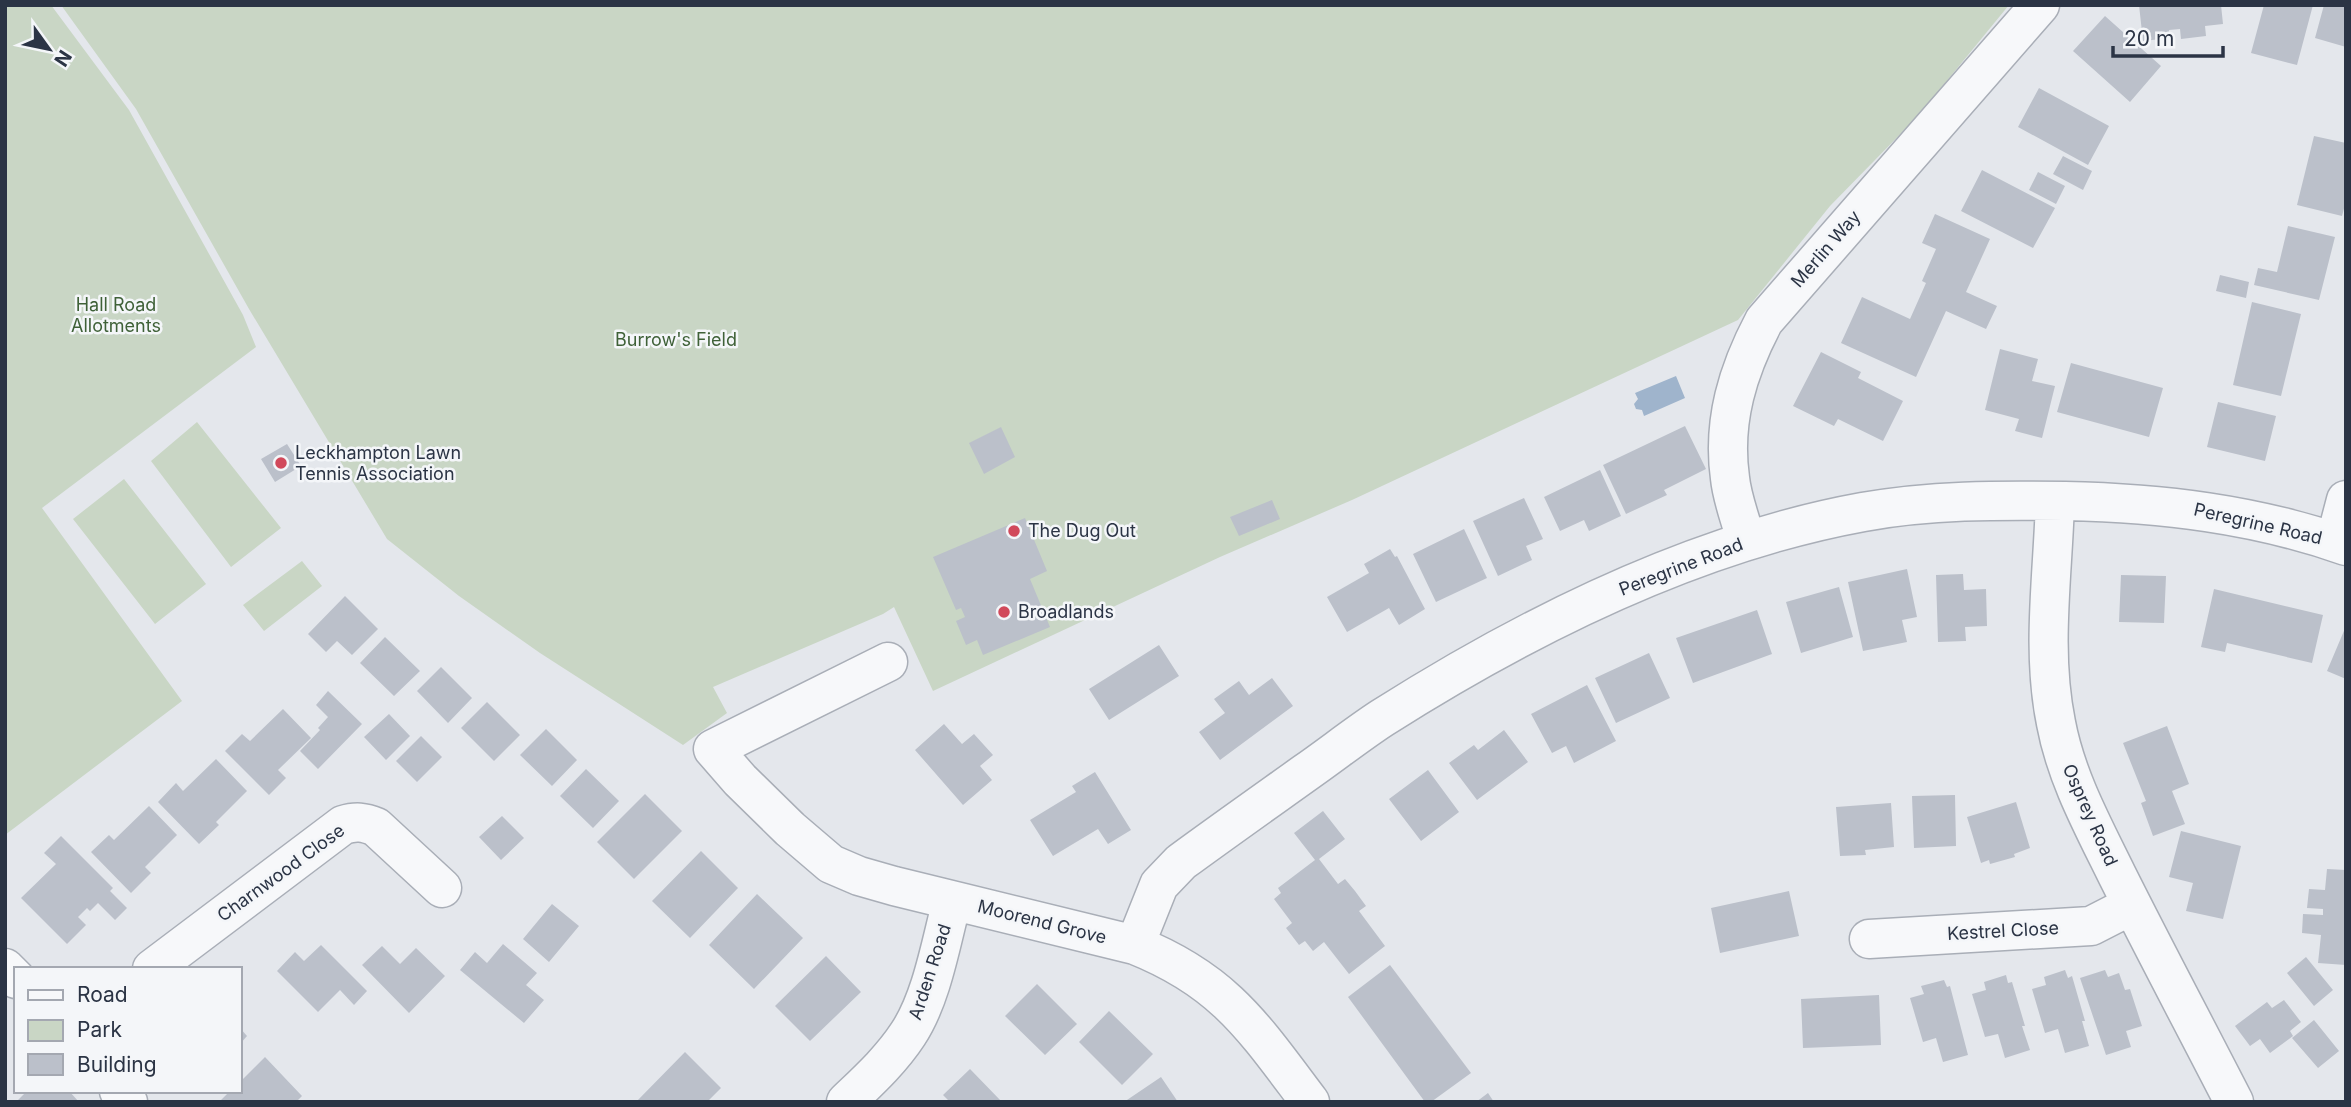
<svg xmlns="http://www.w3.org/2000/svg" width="2351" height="1107" viewBox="0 0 2351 1107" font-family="Inter,sans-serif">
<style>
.green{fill:#c9d6c5}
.water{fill:#9fb4cc}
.building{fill:#bbc0ca}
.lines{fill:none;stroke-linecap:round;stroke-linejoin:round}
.minor-casing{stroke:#a9aeb7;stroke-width:41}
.minor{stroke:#f7f8fa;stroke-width:38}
.poi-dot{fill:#d1495b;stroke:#f4f6f9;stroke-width:2.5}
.labels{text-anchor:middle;stroke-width:5;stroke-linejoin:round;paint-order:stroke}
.street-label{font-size:18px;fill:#2b3445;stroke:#f4f6f9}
.park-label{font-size:18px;fill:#3f6138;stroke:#f4f6f9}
.poi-label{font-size:18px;fill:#2b3445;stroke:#f4f6f9;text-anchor:start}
</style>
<rect width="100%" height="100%" fill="#e4e7ec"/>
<path class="green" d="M5,5H51L129,110L243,315L256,347L42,508L182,701L5,835Z
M61,5H2009L1918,116L1830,206L1738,320L1352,500L1220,557L933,691L894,607L883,614L713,687L727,713L683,745L540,653L459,596L387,539L249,309L136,109Z
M197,422L281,528L231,567L151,461Z
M124,479L206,584L155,624L73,519Z
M302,561L322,586L264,631L243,605Z"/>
<path class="water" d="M1676,376L1685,398L1644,416L1642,410L1636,409L1634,404L1638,399L1635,393Z"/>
<path class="building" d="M2139,5H2221L2223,24L2205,26L2206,36L2181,39L2180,29L2169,30L2170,38L2143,41Z
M2264,5H2313L2297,65L2251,53Z
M2324,5H2346V47L2315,38Z
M2105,16L2161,66L2130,102L2073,51Z
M2039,88L2109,126L2088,165L2018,127Z
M2314,136L2346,143V201L2342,216L2297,205Z
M2063,156L2092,171L2083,190L2053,174Z
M1982,170L2055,208L2033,248L1961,211Z
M2038,172L2065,186L2056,204L2029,190Z
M1935,214L1990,239L1966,292L1997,306L1986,329L1946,311L1916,377L1841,343L1862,297L1910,319L1926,283L1922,281L1936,249L1922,243Z
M2288,226L2335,237L2319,300L2254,285L2258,268L2277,272Z
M2220,275L2249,282L2246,298L2216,291Z
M2252,302L2301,314L2281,396L2233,385Z
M2000,349L2038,359L2032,381L2055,386L2042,438L2015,431L2019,419L1985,410Z
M1821,352L1861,372L1858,378L1903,401L1883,441L1838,419L1834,426L1793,406Z
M2071,363L2163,388L2149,437L2057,412Z
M2218,402L2276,416L2265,461L2207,447Z
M1685,426L1706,469L1664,490L1667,495L1626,514L1603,465Z
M1001,427L1015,457L984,474L969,443Z
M287,444L301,466L275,482L261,459Z
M1600,470L1621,516L1589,531L1584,520L1560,531L1544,497Z
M1524,498L1543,539L1526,546L1532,560L1498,576L1473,521Z
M1272,500L1280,519L1239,536L1230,517Z
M1025,518L1047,571L1030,579L1050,627L983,655L977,640L966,645L956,621L965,617L961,608L956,610L933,557Z
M1464,529L1487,578L1436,602L1413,554Z
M1390,549L1395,557L1397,556L1425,609L1399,625L1389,608L1347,632L1327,597L1369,573L1364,564Z
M1907,569L1917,617L1902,620L1907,642L1863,651L1848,582Z
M1963,574L1964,590L1986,589L1987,626L1965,627L1966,641L1938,642L1936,575Z
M2121,575L2166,576L2164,623L2119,622Z
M1839,587L1853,637L1801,653L1786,602Z
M2214,589L2323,615L2312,663L2227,643L2225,652L2201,647Z
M345,596L378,629L352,655L337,641L326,652L308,634Z
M1757,610L1772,654L1693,683L1676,638Z
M2346,626V679L2327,671Z
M385,637L420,671L394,696L360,663Z
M1159,645L1179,676L1109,720L1089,689Z
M1649,653L1670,698L1616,723L1595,678Z
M441,667L472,698L448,723L417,691Z
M1272,678L1293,706L1220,760L1199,732L1225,713L1214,699L1239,681L1249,695Z
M1587,685L1616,741L1574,763L1566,746L1552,753L1531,714Z
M328,691L362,724L318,769L300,751L320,730L318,728L328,717L316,705Z
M487,702L520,735L494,761L461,728Z
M283,709L311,738L278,770L286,778L269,795L225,751L242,734L250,741Z
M389,714L410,736L386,760L364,737Z
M944,724L962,744L974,734L993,755L980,766L992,780L963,805L915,750Z
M2167,726L2189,784L2172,791L2185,824L2153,836L2141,803L2146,801L2123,743Z
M546,729L577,760L552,786L520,755Z
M1504,730L1528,762L1477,800L1449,763L1474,745L1478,750Z
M421,736L442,757L417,782L396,761Z
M216,759L247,791L216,822L219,825L199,844L158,802L176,783L183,791Z
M586,769L619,801L593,828L560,796Z
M1428,770L1459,812L1421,841L1389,799Z
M1095,772L1131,830L1108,844L1098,829L1053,856L1030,820L1076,792L1072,786Z
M645,794L682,831L634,879L597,842Z
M1955,795L1956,846L1914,848L1912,796Z
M2016,802L2030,848L2014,854L2015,857L1990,864L1989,860L1981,863L1967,817Z
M1891,803L1894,847L1865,850L1866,855L1840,856L1836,807Z
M149,806L177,835L145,867L151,873L131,893L91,852L109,835L114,840Z
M1323,811L1345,839L1319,859L1338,884L1345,879L1355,891L1366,906L1359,911L1385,946L1349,974L1324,942L1313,951L1305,941L1299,945L1286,928L1292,923L1274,899L1281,893L1278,888L1315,860L1294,833Z
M502,816L524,838L501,860L479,837Z
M2181,831L2241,846L2223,919L2186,911L2193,883L2169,877Z
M61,836L113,888L110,891L127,908L115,920L98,903L90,911L87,908L78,917L86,925L67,944L21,898L56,864L44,853Z
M701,851L738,888L690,938L652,901Z
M2327,869L2346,870V965L2318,963L2321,935L2302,933L2303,914L2323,915V909L2307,908L2309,889L2325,890Z
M1789,891L1799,936L1720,953L1711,908Z
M757,894L803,938L754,989L709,945Z
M552,904L579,926L549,962L523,939Z
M503,944L537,973L526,985L544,1000L524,1023L460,970L475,952L487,963Z
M321,945L367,991L354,1005L340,990L318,1012L277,971L295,952L304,961Z
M382,946L400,964L416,948L445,976L409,1013L362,965Z
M826,956L861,992L810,1041L775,1006Z
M2306,957L2333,990L2314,1006L2287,973Z
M1390,965L1471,1073L1431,1102H1425L1348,997Z
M2065,970L2068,978L2072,976L2085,1021H2082L2089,1046L2065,1053L2058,1029L2045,1033L2032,989L2046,985L2044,977Z
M2105,970L2108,977L2119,973L2125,990L2130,989L2142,1026L2126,1031L2131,1047L2106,1055L2080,978Z
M2006,975L2008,983L2012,982L2025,1026H2022L2030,1050L2005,1058L1998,1034L1985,1037L1972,994L1986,990L1984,982Z
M1944,980L1947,987L1950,986L1968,1055L1943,1062L1936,1038L1923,1042L1910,998L1924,994L1921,986Z
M1037,984L1077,1024L1045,1055L1005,1016Z
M1879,995L1881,1045L1803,1048L1801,999Z
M2284,1000L2301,1022L2290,1031L2293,1036L2270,1053L2260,1039L2250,1046L2235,1026L2267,1002L2272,1008Z
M1109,1011L1153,1054L1122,1085L1079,1042Z
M2314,1020L2339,1051L2318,1068L2292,1038Z
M240,1028L247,1036L240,1044Z
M685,1052L721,1088L707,1102H636Z
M265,1057L302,1096L296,1102H219L230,1091H240V1082Z
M970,1069L1002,1102H950L943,1095Z
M1161,1077L1178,1102H1124Z
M27,1091H69L79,1102H16Z
M1488,1093L1494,1102H1476Z"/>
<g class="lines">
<g class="minor-casing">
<path id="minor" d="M2055,501C2053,574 2041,650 2056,723C2066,777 2093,826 2117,875C2155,951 2195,1026 2234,1102
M1746,541C1741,520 1732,499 1730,478C1722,421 1738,370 1764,321L2040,5
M2335,542L2346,500
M888,662L713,749L740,780L790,829L831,864L859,876L894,886L1135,945C1225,981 1254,1028 1310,1102
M1869,939L2091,926L2132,905
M1135,945L1159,885L1181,862C1222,832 1263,803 1305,773C1331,755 1356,735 1382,718C1527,626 1693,543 1863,512C1930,500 1998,500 2065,501C2161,503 2255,514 2346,546
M5,968L16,979
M152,969L343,825C356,821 364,822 376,827L442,888
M119,1091L128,1102
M846,1102C868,1081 891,1060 908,1034C932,998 941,942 952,901"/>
</g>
<use href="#minor" class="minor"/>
</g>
<g class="poi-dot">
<circle cx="281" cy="463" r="7"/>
<circle cx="1014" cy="531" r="7"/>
<circle cx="1004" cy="612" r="7"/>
</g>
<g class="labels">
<g class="street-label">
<text transform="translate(1826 249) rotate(-49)" y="6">Merlin Way</text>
<text transform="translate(2258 524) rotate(13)" y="6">Peregrine Road</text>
<text transform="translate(1681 567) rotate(-21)" y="6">Peregrine Road</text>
<text transform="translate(2090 815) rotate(66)" y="6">Osprey Road</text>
<text transform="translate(281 873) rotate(-36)" y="6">Charnwood Close</text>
<text transform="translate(1042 922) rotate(14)" y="6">Moorend Grove</text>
<text transform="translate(2003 931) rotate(-3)" y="6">Kestrel Close</text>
<text transform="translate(930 972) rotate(-72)" y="6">Arden Road</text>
</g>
<g class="park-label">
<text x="116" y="311">Hall Road<tspan x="116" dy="21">Allotments</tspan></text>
<text x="676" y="346">Burrow's Field</text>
</g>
<g class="poi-label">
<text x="295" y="459">Leckhampton Lawn<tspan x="295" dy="21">Tennis Association</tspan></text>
<text x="1028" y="537">The Dug Out</text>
<text x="1018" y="618">Broadlands</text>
</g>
</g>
<rect width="2351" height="1107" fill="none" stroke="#2b3445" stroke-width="14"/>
<rect x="14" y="967" width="228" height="126" fill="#f4f6f9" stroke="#a4a8b1" stroke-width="2"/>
<rect x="28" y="990" width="35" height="10" fill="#f7f8fa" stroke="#a4a8b1" stroke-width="2"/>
<text x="77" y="1002" font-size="21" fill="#2b3445">Road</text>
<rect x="28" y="1020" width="35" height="21" fill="#c9d6c5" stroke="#a4a8b1" stroke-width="2"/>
<text x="77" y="1037" font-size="21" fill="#2b3445">Park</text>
<rect x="28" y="1054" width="35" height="21" fill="#bbc0ca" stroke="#a4a8b1" stroke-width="2"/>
<text x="77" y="1072" font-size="21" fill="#2b3445">Building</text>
<g transform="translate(49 49) rotate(123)" stroke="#f4f6f9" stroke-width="5" paint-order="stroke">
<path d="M0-5L12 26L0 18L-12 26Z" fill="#2b3445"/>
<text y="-10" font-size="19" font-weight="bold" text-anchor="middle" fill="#2b3445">N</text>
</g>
<path d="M2113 46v10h110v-10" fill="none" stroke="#2b3445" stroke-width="3.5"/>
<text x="2124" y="46" font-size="21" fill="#2b3445" stroke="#f4f6f9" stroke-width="5" paint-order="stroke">20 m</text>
</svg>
